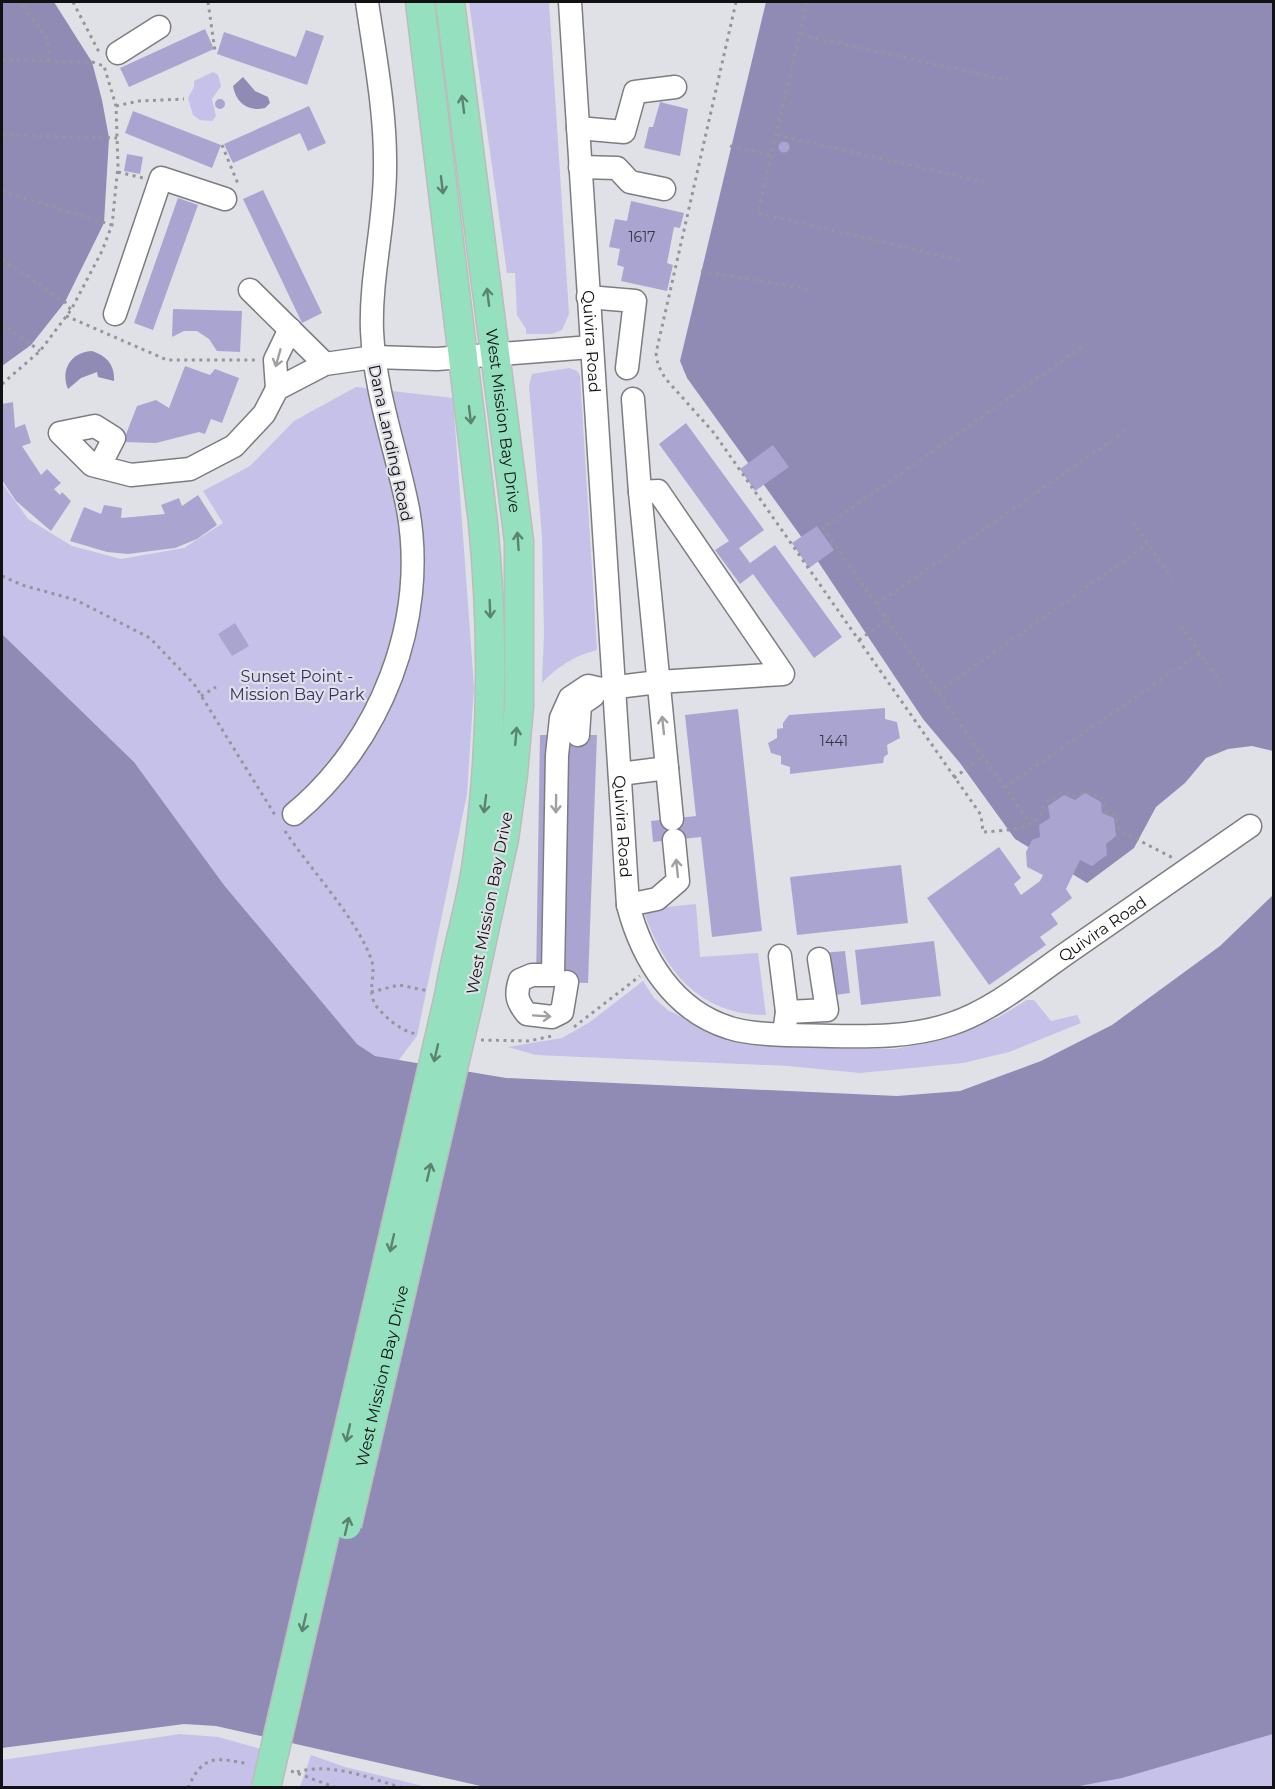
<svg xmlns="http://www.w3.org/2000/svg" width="1275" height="1789" viewBox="0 0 1275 1789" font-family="Montserrat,sans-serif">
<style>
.green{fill:#c5c1e8}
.water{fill:#908bb5}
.building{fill:#aaa5d0}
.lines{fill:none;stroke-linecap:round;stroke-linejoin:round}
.minor-casing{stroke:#7d7c83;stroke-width:25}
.major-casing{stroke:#bcbcbd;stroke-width:31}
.path{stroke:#95959a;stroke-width:3;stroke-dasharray:3 4.5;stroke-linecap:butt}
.minor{stroke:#fff;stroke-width:22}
.major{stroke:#95e0be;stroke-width:28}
.major-bridge-casing{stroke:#bcbcbd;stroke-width:31;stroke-linecap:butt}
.major-bridge{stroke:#95e0be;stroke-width:28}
.oneway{stroke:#5a8371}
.oneway2{stroke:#a0a0a1}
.labels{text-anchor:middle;stroke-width:4.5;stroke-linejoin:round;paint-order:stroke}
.number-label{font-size:14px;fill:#373642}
.street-label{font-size:16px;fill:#111113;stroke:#e0e0e7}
.park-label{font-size:16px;fill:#392f64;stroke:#e0e0e7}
</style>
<rect width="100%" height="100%" fill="#e0e0e7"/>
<path class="green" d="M469,2H549L569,314L562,330L552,334H526V329L517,315L515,273H507Z
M213,72L218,75L221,86L212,99L216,116L212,121L200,120L193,115L188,98L194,87V81Z
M569,368L577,371L580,376L597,650C574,656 558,666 542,683L544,634L542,536L529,386L532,374Z
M356,387L453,398L474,687L467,794L417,1036L398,1061L375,1056L357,1044L224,885L134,762L2,634V483L28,519L72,546L121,559L184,548L223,523L203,491L250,466L294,421Z
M696,904L700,957L758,953L766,1015C699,1015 664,970 644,912L648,909Z
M643,981L654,998L669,1011L739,1042L846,1049H895L942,1040L999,1017L1027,1000H1034L1051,1021L1077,1015L1081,1023L1009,1052L963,1063L860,1073L788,1066L536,1055L508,1047L562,1038L590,1022Z
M1273,1726V1787L1055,1788Z
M180,1734L218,1737L261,1749L253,1788L2,1787V1760Z
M311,1755L345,1767L427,1787H300Z"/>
<path class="water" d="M2,2H54L92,62L102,100L109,138L104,223L65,302L31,345L2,366Z
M766,2H1273V751L1252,746L1228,749L1206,758L1185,783L1156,807L1134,848L1087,883L1015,839L960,763L923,719L805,542L687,378L680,361Z
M243,77L255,91L268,97L270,103L265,108C248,112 236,103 233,86Z
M92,351C107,356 115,365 114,381L98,377L97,372L81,378L68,389C60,370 71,352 92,351Z
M2,634L134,762L224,885L357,1044L375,1056L506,1078L897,1096L960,1091L1041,1061L1112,1025L1220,946L1273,895V1734L1122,1778L1069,1788L485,1787L216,1726L184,1724L2,1748Z"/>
<path class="building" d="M205,29L214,49L129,87L120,68Z
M306,30L324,36L307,85L217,54L224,32L296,57Z
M215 104a5 5 0 1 1 10 0a5 5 0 1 1-10 0Z
M660,102L688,109L680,156L644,148L649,127H653Z
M309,106L326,143L308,151L300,133L233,163L224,144Z
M133,111L221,145L212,168L125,133Z
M778.5 147a5.5 5.5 0 1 1 11 0a5.5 5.5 0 1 1-11 0Z
M127,154L143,157L140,174L124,171Z
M263,190L322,313L302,323L243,199Z
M178,198L198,205L153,330L134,323Z
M631,201L684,213L680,228L674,227L667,263L673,265L667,291L621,281L624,267L617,265L620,249L609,247L615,219L627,221Z
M173,309L242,311L240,352L217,351L209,339L197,331H184L172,337Z
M185,366L210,375L215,369L239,378L222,423L211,419L205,434L199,432L156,443L123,442L137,406L156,400L169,408Z
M13,402L15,428L25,424L31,443L22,446L41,475L47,469L61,483L54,489L60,495L62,492L71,501L51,531L16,501L2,480V404Z
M686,423L764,530L739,548L750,563L775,545L842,637L814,658L753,574L740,584L715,550L729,541L659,444Z
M773,445L789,467L755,491L740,469Z
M198,495L217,525L197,539L175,548L128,554L107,552L70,541L84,507L101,514L104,505L122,508L121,518L165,514L161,505L179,498L182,506Z
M817,526L834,550L809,568L792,543Z
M235,623L249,646L232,656L218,634Z
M885,708V719L897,722L900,738L887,745L888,754L884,757L883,763L790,774V767L781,764V756L771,753L768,743L777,738V729L783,728V723L789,715Z
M738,709L762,931L712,937L701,837L653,842L651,821L696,816L685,715Z
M540,735H597L588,983L536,981Z
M1085,793L1101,802L1102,813L1114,818L1116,836L1106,844L1107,855L1092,866L1080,860L1066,889L1072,898L1051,914L1058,924L1040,937L1046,945L989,985L927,898L999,847L1021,878L1014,884L1021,895L1040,881L1043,875L1027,867L1026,852L1032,840L1040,837L1039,825L1050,818L1048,806L1064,795L1075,800Z
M901,865L908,923L797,935L790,877Z
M934,941L941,996L861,1005L855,950Z
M845,951L850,993L828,996L823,953Z"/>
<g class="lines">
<g class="minor-casing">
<g id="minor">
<path id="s1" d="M570,2L628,905C642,959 674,1011 730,1028C754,1036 804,1035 830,1036C870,1037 913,1037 951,1024C993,1010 1031,978 1067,953C1128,911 1189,869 1250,826"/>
<path d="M118,53L159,27"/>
<path d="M578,128L624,132L635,92L675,87"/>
<path d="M580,167L617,168L630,182L664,189"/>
<path d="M250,290L325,364"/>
<path d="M588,297L635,301L627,368"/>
<path d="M115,314L161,178L225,199"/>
<path d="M277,389L275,360L290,329"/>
<path d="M633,399L640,492"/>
<path d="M99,467L114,438L95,426L60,433L92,465L131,475L190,469L234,446L264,414L277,389L325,364L374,357L437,359L591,347"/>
<path d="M578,735L580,705L593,696"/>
<path d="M620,774L667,768"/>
<path d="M294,814C381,742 428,621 408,509C396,448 375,394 372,331C370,277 385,223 385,169C386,113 375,57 367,2"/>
<path d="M628,905L657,899L678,881L674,840"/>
<path d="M780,956L787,1012L785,1026"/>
<path d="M567,982L562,1012L552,1017L527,1014C517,1002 515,995 520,980L532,975H553L557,755L561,718L570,698L588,686L601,689L658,682L783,674L658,491L640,492L672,819"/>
<path d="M787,1012L827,1010L819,959"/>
</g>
</g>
<g class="major-casing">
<g id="major">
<path d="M420,2L483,523C494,637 493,748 477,862C471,907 456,951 449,996"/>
<path id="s2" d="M450,2L519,541V706L513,774L504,839L469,1000"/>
</g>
</g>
<path class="path" d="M73,2L100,54
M208,2L215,51
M736,2L656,353L658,365L665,378L714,433L981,815L983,832C1006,830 1040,831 1044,804L1064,792L1075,796L1085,791L1103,799L1106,812L1115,815L1119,830L1175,859
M807,2L758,213L960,260
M23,6L48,40L49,61
M801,35L1012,81
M2,60L92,62L104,66
M116,106L139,101L184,99
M2,135L117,138
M777,135L989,183
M222,145L238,184
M730,146L772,155
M118,172L143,178
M2,191L112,225
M2,259L65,302L71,310
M701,271L808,289
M66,316L167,360H258
M2,329L6,326L40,351
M2,384L40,351L71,310L102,251L112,225L118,166L116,106L104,66
M1133,522L1172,579
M2,576L22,585L76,600L150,638L194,684L275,815
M877,604L1125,431
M1181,626L1221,683
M859,640L887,620
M938,692L1148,544
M201,696L216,687
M954,778L983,756
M1005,787L1200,653
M1031,825L823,528L1086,344
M285,831C309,868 360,922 372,962C376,976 366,993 377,1007C387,1019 402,1032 418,1034
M371,992L399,985L429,991
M574,1027L640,976
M481,1040L529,1041L552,1036
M291,1771L337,1788
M297,1772C333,1762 368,1778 403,1788
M188,1788C203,1753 217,1758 249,1764"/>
<use href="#minor" class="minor"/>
<use href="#major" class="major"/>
<g class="major-bridge-casing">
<g id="major-bridge">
<path id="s3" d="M347,1525L469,1000"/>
<path d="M266,1788L449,996"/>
</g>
</g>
<use href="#major-bridge" class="major-bridge"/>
</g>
<defs><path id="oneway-shaft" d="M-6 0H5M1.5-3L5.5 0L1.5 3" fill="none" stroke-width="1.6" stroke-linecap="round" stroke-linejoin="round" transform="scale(1.5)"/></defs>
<g class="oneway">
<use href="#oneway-shaft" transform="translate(463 104) rotate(-97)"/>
<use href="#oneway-shaft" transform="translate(442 185) rotate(83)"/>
<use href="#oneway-shaft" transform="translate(488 297) rotate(-97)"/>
<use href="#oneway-shaft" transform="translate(470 415) rotate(83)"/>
<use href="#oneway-shaft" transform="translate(518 541) rotate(-94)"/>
<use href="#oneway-shaft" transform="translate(490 609) rotate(88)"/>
<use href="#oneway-shaft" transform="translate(516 736) rotate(-85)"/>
<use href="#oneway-shaft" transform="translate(485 804) rotate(97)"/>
<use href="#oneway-shaft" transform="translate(436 1053) rotate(103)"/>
<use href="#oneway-shaft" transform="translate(429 1172) rotate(-77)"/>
<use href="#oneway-shaft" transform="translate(392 1243) rotate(103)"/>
<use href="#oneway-shaft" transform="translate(348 1433) rotate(103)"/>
<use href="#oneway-shaft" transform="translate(347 1526) rotate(-77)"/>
<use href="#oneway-shaft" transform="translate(304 1623) rotate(103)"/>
</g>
<g class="oneway2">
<use href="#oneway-shaft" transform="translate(278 358) rotate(106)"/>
<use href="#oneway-shaft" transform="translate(663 725) rotate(-96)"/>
<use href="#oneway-shaft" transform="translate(556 804) rotate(91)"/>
<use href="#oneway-shaft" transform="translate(677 868) rotate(-96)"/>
<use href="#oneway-shaft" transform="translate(542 1016) rotate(4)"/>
</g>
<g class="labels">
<g class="number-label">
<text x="642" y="242">1617</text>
<text x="834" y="746">1441</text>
</g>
<g class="street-label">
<text dy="6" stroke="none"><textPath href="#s1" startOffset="340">Quivira Road</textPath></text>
<text dy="6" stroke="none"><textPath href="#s2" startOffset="422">West Mission Bay Drive</textPath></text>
<text transform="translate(391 443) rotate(78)" y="6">Dana Landing Road</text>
<text dy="6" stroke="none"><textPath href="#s1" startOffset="826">Quivira Road</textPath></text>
<text transform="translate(489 903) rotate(-79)" y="6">West Mission Bay Drive</text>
<text dy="6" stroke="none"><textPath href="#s1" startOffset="1474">Quivira Road</textPath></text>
<text dy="6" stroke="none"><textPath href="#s3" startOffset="153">West Mission Bay Drive</textPath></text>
</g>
<g class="park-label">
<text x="297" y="682">Sunset Point -<tspan x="297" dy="18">Mission Bay Park</tspan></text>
</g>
</g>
<rect width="1275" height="1789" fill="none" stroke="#111113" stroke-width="6"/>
</svg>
